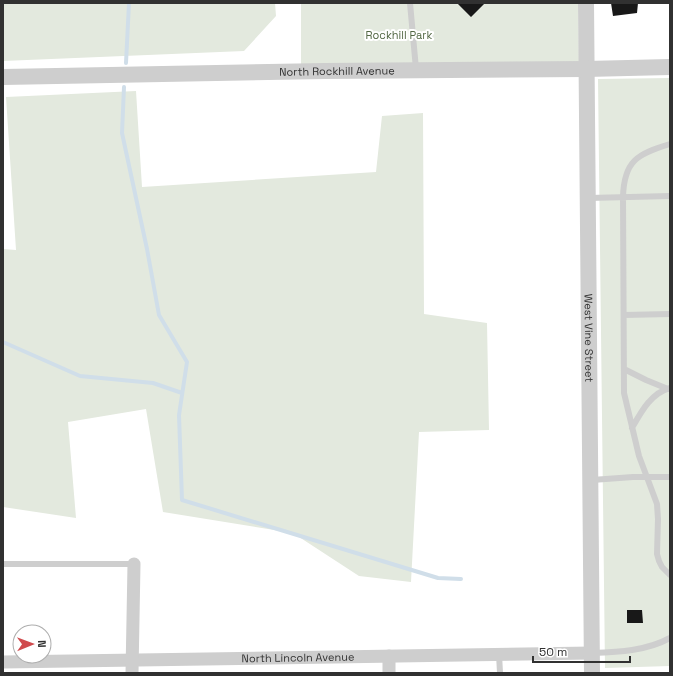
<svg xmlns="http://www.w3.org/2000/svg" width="673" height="676" viewBox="0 0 673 676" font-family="'Space Grotesk',sans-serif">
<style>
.green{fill:#e3e9de}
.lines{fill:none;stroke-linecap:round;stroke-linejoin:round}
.stream{stroke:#d0dee9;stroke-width:4}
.building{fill:#181818}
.service{stroke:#cecece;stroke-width:6}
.minor{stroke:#cecece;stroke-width:13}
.tertiary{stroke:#cecece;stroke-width:16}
.labels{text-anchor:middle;stroke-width:4;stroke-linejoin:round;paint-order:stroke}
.park-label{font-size:11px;fill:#526743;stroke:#fff}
.street-label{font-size:11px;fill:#313131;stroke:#fff}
</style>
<rect width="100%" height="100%" fill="#fff"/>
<path class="green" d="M3,3H275L276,16L244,51L3,61Z
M301,3H578L579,65L301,68Z
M670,78V666L605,668L598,79Z
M136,91L142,187L376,172L382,116L423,113L424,314L487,323L489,430L419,432L411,582L359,576L293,533L163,512L146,409L68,422L76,518L3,507V249L16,250L6,97Z"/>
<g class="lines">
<path class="stream" d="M126,63L129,3
M124,87L122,133L147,249L159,315L187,362L179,415L182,500L438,578L461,579
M3,342L80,376L153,383L182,393"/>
</g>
<path class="building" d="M457,3H485L471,17Z
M611,3H638L637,13L613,16Z
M627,610H642L643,623H627Z"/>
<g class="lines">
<path class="service" d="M410,3L416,69
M670,144C637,154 624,161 623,197L624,393L639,456L657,504L658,519L657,554L659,561L662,567L670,575
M589,198L670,196
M624,315L670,314
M624,369L646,380L668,389
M632,428C641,412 651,393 670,388
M592,480L633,477H670
M3,564H134
M592,653C619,652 646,651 670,638
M499,654L500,673"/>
<g class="minor">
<path d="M389,656V673"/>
<path id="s1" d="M3,662L592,653"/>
<path d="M132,673L134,564"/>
</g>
<g class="tertiary">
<path id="s2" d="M586,3L592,673"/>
<path id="s3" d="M3,77L325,71L586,69L670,67"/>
</g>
</g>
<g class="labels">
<g class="park-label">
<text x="399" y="39">Rockhill Park</text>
</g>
<g class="street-label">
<text dy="4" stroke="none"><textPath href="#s3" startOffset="334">North Rockhill Avenue</textPath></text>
<text dy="4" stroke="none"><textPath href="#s2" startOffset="335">West Vine Street</textPath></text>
<text dy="4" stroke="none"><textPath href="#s1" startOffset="295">North Lincoln Avenue</textPath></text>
</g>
</g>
<rect width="673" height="676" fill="none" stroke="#313131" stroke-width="8"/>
<g transform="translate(32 644) rotate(89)"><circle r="19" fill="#ffffff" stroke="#adadad"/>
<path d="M0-3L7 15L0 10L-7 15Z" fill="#d04a4d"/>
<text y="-6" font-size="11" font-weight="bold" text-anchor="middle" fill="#313131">N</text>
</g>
<path d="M533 656v6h97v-6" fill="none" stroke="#313131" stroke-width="2"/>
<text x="539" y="656" font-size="12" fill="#313131" stroke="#ffffff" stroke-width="3" paint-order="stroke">50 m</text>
</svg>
